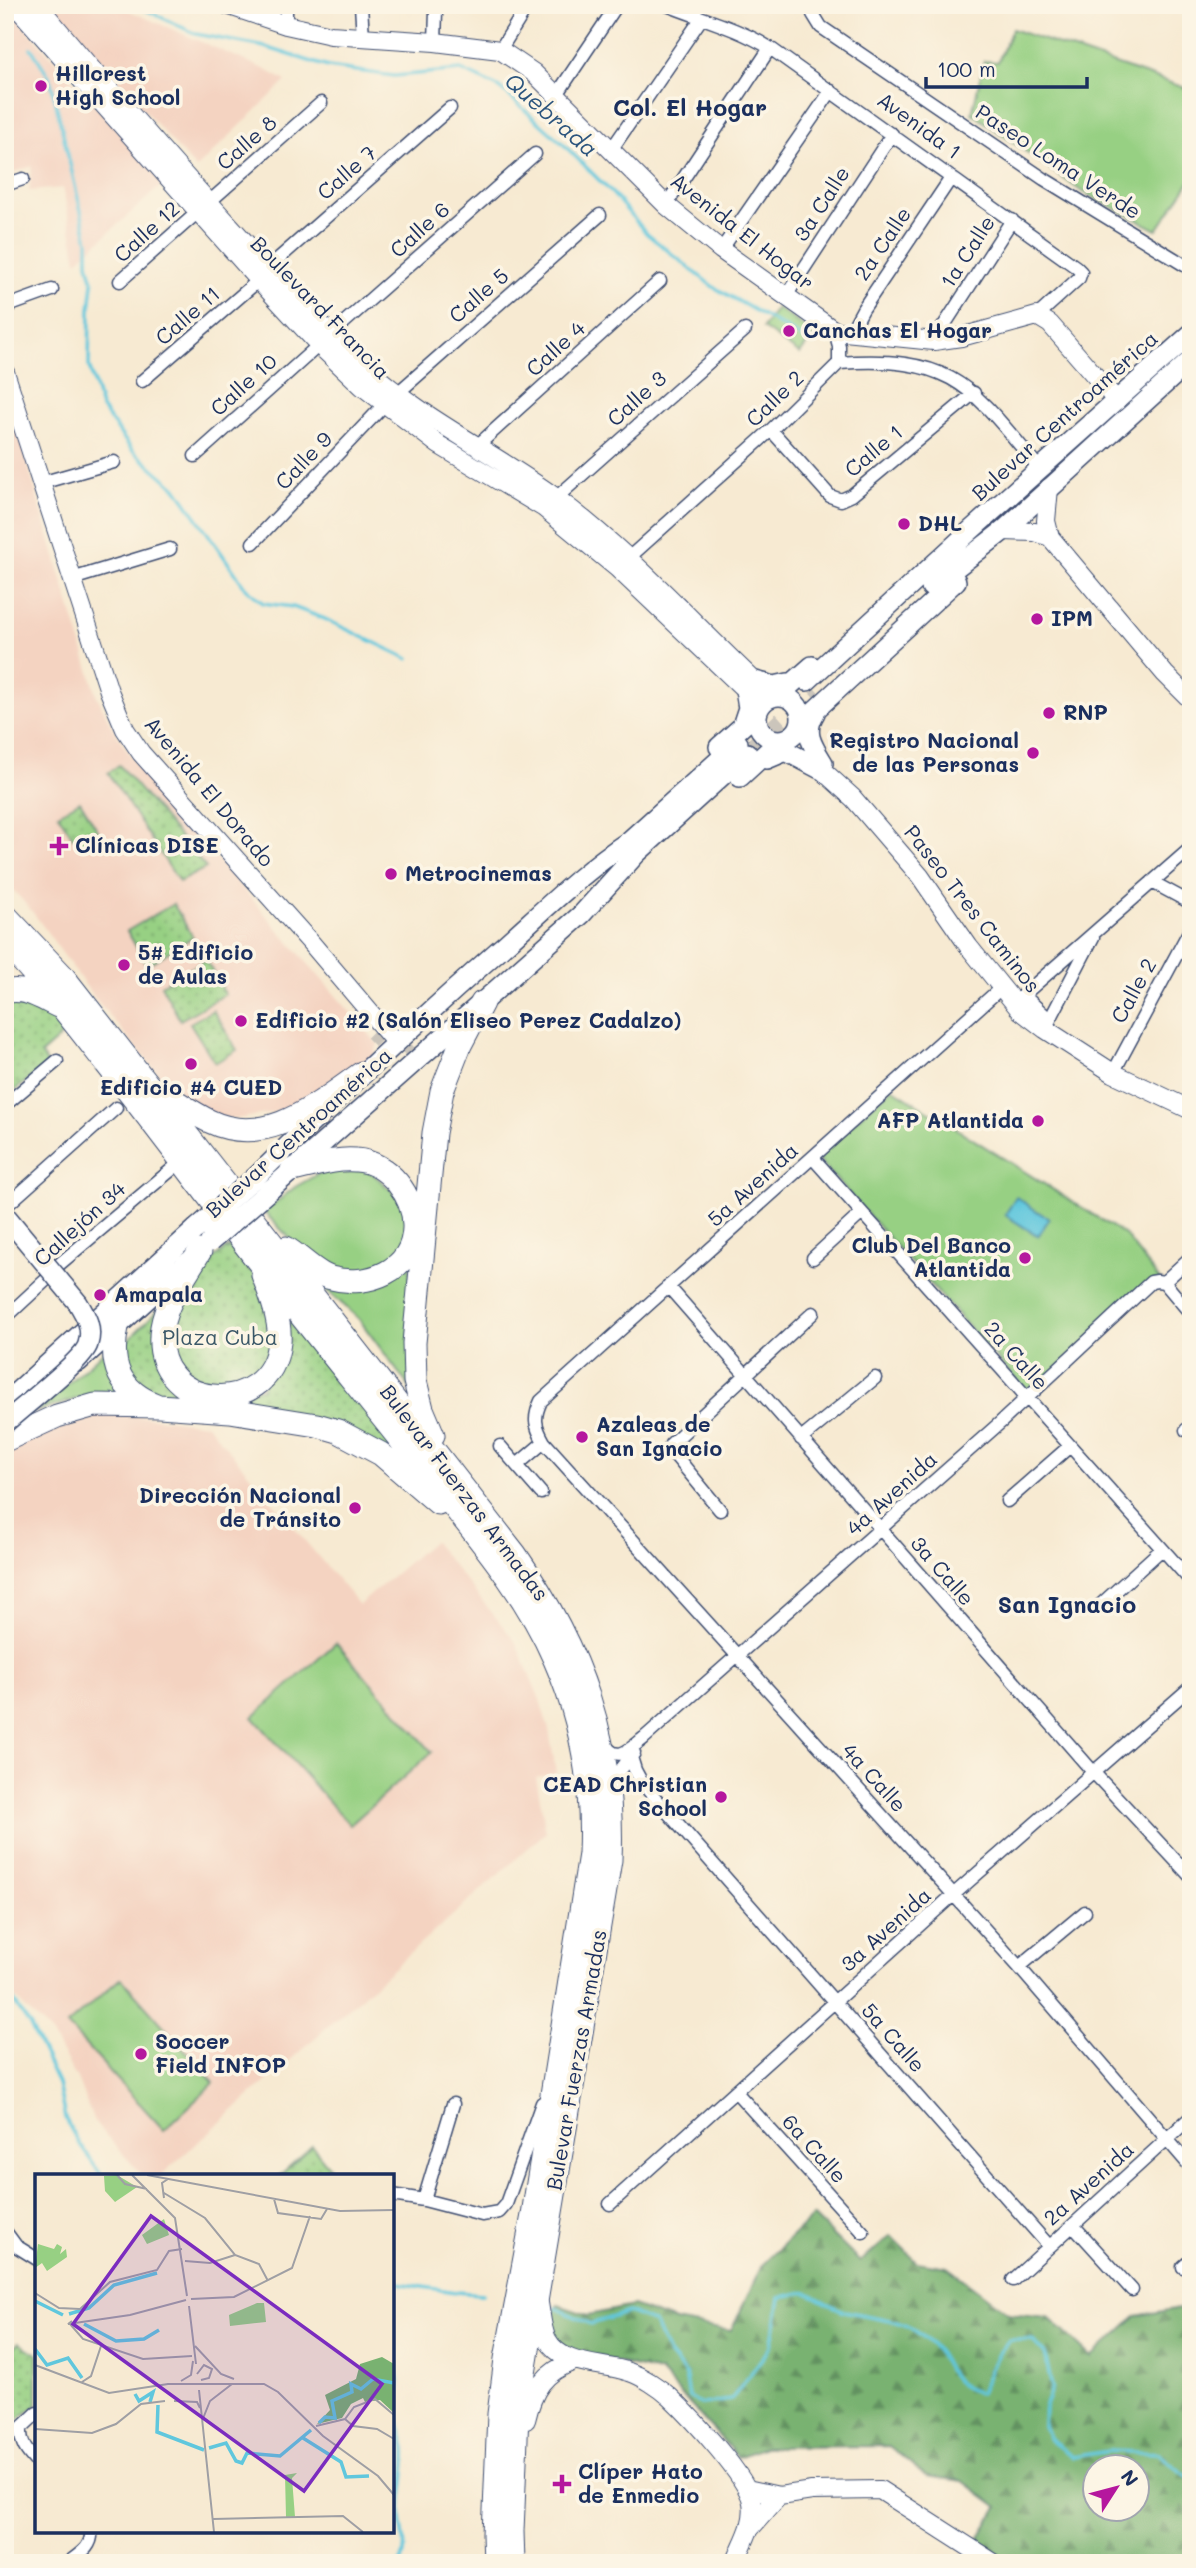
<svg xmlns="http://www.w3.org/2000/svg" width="1196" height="2568" viewBox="0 0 1196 2568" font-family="Mali,sans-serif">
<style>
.built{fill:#f4d3c1}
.grass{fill:#97d083;stroke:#598070;stroke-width:2}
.forest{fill:url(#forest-firs);stroke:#4a7068;stroke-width:2;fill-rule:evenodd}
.park{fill:url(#park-dots);stroke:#598070;stroke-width:2}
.water{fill:#60c7dd;stroke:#3e7b9e;stroke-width:2}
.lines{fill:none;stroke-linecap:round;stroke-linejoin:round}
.stream{stroke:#60c7dd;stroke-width:3.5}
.street-tunnel{stroke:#cbc5bb;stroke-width:12;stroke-dasharray:12 6;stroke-linecap:butt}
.primary-tunnel{stroke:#cbc5bb;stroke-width:19;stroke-dasharray:19 10;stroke-linecap:butt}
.street-casing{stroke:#3c4b6f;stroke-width:15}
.secondary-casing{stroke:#3c4b6f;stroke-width:20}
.primary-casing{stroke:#3c4b6f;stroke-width:22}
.highway-casing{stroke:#3c4b6f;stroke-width:25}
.street{stroke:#fff;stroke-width:12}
.secondary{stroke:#fff;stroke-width:18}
.primary{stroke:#fff;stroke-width:19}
.highway{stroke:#fff;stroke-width:23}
.primary-bridge-casing{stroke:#3c4b6f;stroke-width:22;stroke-linecap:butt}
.primary-bridge{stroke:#fff;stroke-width:19}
.poi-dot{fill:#b5179e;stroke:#fcf5e5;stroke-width:2.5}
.labels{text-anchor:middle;stroke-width:7;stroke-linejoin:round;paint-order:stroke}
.poi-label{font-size:21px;font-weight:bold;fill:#1b2f5e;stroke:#fcf5e5;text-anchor:start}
.street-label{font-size:21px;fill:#1b2f5e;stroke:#fcf5e5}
.park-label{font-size:21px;fill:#3a5767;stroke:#fcf5e5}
.neighbourhood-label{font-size:23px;font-weight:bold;fill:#1b2f5e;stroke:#fcf5e5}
.water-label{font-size:23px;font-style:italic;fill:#2c557e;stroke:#fcf5e5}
.inset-river{fill:none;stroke:#60c7dd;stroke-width:3.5}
.inset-road{fill:none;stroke:#9f9fa4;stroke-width:2}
.view{fill:#7b2cbf;fill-opacity:0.15;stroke:#7b2cbf;stroke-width:3.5}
.inset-edge{fill:none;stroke:#1b2f5e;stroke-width:3.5}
</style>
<defs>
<pattern id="forest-firs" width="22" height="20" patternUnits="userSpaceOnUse" patternTransform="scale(1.75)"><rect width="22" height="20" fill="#79b271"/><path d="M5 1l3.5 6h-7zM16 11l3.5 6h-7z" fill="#629160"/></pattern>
<pattern id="park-dots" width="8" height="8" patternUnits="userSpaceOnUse" patternTransform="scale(1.75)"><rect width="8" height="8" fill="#97d083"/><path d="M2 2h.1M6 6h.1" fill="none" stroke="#7aa96e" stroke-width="1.8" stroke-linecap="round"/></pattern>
</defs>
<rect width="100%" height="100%" fill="#fcf5e5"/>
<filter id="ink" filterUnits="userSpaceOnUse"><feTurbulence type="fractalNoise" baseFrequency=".0143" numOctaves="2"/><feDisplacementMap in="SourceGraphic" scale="14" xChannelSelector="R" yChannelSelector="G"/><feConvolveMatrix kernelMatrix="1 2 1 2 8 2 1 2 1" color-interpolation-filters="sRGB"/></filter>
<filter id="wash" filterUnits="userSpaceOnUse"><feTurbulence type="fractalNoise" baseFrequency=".00686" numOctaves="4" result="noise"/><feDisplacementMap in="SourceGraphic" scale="28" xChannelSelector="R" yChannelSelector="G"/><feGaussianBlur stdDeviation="1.57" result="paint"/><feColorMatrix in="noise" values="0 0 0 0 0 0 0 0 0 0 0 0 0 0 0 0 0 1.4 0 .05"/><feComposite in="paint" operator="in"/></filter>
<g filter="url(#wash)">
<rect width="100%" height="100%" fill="#f7ead2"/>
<path class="built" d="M5,5L164,183L77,261L63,188L29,191L32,166L5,176Z
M51,5H116L264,69L286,81L196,169Z
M5,390L97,696L112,727L142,773L378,1044L373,1056L305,1103L266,1114L236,1119L210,1116L177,1096L93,996L35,915L5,880Z
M92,1411L207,1424L359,1605L433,1541L515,1641L539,1697L549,1730L556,1773L536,1777L546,1832L160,2176H143L94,2122L77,2079L50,2032L5,1988V1456L38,1428Z"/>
<path class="grass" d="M1012,29L1191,90V180L1157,230L1081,191L972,113L984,61L998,62Z
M777,308L814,334L800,354L763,328Z
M892,1088L1125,1235L1161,1282L1152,1285L1030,1395L815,1156Z
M363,1165L410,1207V1388L358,1318L321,1285L335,1283L378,1270L337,1273L300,1249L264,1212L295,1187L320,1173Z
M106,1349L131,1394L85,1396L36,1412Z
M336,1643L432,1752L350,1825L253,1717Z
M121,1978L214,2083L164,2130L67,2025Z"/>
<path class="forest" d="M813,2216L860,2262L891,2236L917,2262L947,2267L1008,2313L1048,2317L1091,2357L1136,2316L1191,2306V2563H1006L976,2543L998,2507L963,2481L926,2476L889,2446L764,2447L738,2457L660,2372L575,2353L553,2338L548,2319L558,2305L588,2315L633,2306L675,2321L731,2331L762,2265ZM1094,2466H1136V2508H1094Z"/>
<path class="park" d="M119,765L206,868L179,882L108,773Z
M80,801L100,834L78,845L58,814Z
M173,904L193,937L147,965L127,931Z
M206,960L225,994L180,1020L161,985Z
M5,999L40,1005L64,1034L41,1054L48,1064L5,1098Z
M213,1010L237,1050L215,1063L190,1023Z
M232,1247L260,1281L276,1348L234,1393L175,1373L171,1310L190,1278L226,1249Z
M168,1300L176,1383L262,1389L280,1303L419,1477L390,1454L159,1399L130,1386L123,1345Z
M312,2146L330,2168L320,2176H279Z
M19,2343L37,2354V2405L5,2428V2354Z"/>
<path class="water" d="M1016,1197L1049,1219L1038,1236L1005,1215Z"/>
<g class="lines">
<path class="stream" d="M136,5L196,34L265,47L328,67L394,76L461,70L500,88L562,143L613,194L647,234L712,286L813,344
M31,48L50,78L88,241V263L93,283L90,309L89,366L101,407L132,450L177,489L245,587L263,603L293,607L325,619L409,659
M5,1988L31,2027L58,2084L65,2118L79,2144L102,2176
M392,2282L455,2292L482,2294
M556,2308L591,2324L629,2312L654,2323L669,2354L685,2373L689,2397L701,2404L731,2400L771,2346L780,2298C788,2296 800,2291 807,2293C819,2297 830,2306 842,2310C877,2320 904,2315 932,2345C952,2366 944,2383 980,2393L996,2357L1009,2340H1032L1045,2354L1052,2388L1045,2405L1044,2426L1050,2440L1073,2457L1109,2451L1158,2453L1191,2480
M392,2362C405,2386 396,2390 397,2414C398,2426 405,2438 406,2451C407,2473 401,2494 401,2515C401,2533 409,2545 401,2563"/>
</g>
</g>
<g filter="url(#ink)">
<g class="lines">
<path class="street-tunnel" d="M371,1042L388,1025L420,1064"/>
<path class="primary-tunnel" d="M747,753L816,690"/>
<g class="street-casing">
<path id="street" d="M286,5V25
M361,5L363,38
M667,5C702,19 738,28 770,48L1076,267L1081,272L1079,278L1037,316
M813,5V14L821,27L1044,179L1191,269
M435,42L436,11L440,5
M500,50L528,5
M556,96L617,5
M611,150L701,19
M5,185L23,179
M666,205L770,48
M721,250L831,91
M269,267L450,108
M120,281L321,103
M786,296L892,134
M5,307L52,290
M835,331L839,346V363
M850,333L863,309L951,178
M331,334L535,154
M934,341L1012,220
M142,381L259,280
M771,430L830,496L841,500L852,495L974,393
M478,445L660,281
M195,456L319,345
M41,483L114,462
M556,498L745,330
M253,543L384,405L600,215
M623,563L771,430L839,363C955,355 971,387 1040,469
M72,579L170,549
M1152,882L1191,903
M1002,987L541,1401C533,1418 535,1426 544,1442L1019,1967L1191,2167
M1023,995L1050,1020
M1014,1003L1191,848
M1045,1029L1093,937
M1113,1073L1191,928
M5,1105L57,1061
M813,1158L1191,1581
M6,1206L116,1108
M813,1258L862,1213
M1164,1282L1191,1314
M1164,1282L1191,1257
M668,1286L1094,1773L1191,1877
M5,1318L48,1278L56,1267L183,1160
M1186,1430L1191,1426
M801,1439L875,1378
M500,1446L541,1493
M517,1465L544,1442
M1007,1501L1070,1446
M720,1510L670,1449L671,1444L813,1313
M1096,1609L1162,1549
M605,1744C617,1764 630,1749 644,1738L1001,1422L1151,1282L1157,1281L1164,1282
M631,1757L635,1770L642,1783L1049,2246
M613,1788L618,1773L634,1753
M1019,1967L1085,1912
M736,2092L863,2232
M392,2195L424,2200L482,2215L499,2212L506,2204L542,2103
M424,2200L453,2104
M610,2204L953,1895L1191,1687
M1073,2225L1132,2290
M5,2231L16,2246L37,2259
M1183,2267L1191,2260
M1013,2280L1191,2117
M37,2413L21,2428C20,2444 27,2452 37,2463
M68,2563C79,2554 93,2547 91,2531"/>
</g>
<g class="secondary-casing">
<path id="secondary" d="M15,5L259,280L319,345L362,386L439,445L544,508L617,568L761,705
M38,5C104,85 173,163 243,240C282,283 321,327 364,366C421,418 493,452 555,497C632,554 695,626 765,691
M227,5L286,25L331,35L435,42L500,50L534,73L666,205L721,250L835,331L934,341L961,337L1037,316L1050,324L1117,401
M5,372L109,691L125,729L141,753L312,944L395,1042
M1049,488L1046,521L1050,537L1165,674L1191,700
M1003,531L1035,532L1050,537
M810,759L853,798L920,876L969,947L1020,1010L1045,1029L1113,1073L1191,1110
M539,2303C541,2314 542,2329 547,2339C563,2368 603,2362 629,2372C642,2376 660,2388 670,2397C690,2416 747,2476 752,2502C756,2524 742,2543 735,2563
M526,2420C533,2390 544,2372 574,2361
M747,2489L779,2496L812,2491L880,2490L994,2563
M749,2530L779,2496"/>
</g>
<g class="primary-casing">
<path id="primary" d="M931,587L1003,531L1191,360
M755,681L774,686L788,683
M807,681L970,531L1191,334
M757 718a22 22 0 1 1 44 0a22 22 0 1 1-44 0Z
M778,696L812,666
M815,713C803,732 812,745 823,763
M800,724L956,581
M742,726L748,708L745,689
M719,747L757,713
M767,759L786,751L820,769
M740,777L779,741
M258,1175C336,1098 416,1023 499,950C541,913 582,872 629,841L738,743
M271,1189L582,914L637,853L747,753
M78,1362L188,1262
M5,1403L196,1229"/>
</g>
<g class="highway-casing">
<path id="highway" d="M5,915L62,975L515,1554C581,1649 615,1744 610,1860L517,2415L512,2531L513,2563
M5,943C42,980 73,1021 105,1062C157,1127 206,1194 257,1260C314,1333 373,1405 430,1477C476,1535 525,1591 555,1660C582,1721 593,1788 590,1854L533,2215L506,2359L499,2414L494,2534L495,2563
M5,992C23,986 41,998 58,1006
M162,1093C177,1102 193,1113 209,1121C267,1149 317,1104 362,1073
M286,1248C300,1256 316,1274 331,1278C367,1288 413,1271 414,1228C415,1196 388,1162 356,1160C335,1158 313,1166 292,1170
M200,1251C186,1275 167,1299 162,1327C148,1411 271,1422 279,1342C281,1321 271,1295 263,1275
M117,1327C109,1365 119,1390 156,1405
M433,1435L422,1409L415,1381L414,1343L434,1133L442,1091L460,1045L482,1003
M5,1440L57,1416L95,1405L159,1406L230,1411L317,1425L338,1431L381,1454L438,1503"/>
</g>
<use href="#street" class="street"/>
<use href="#secondary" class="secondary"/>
<use href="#primary" class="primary"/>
<use href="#highway" class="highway"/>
<g class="primary-bridge-casing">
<path id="primary-bridge" d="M5,1215L78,1303C86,1316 93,1328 88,1344C84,1360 21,1408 5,1423
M196,1229L258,1175
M210,1242L271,1189"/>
</g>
<use href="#primary-bridge" class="primary-bridge"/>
</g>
</g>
<g class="poi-dot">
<circle cx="41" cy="86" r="7"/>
<circle cx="789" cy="331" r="7"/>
<circle cx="904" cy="524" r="7"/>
<circle cx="1037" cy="619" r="7"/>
<circle cx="1049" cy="713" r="7"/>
<circle cx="1033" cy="753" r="7"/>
<path d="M55.5 835.5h7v7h7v7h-7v7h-7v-7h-7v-7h7z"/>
<circle cx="391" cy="874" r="7"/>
<circle cx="124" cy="965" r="7"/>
<circle cx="241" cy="1021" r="7"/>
<circle cx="191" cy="1064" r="7"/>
<circle cx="1038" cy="1121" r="7"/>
<circle cx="1025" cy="1258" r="7"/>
<circle cx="100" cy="1295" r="7"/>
<circle cx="582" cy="1437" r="7"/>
<circle cx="355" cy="1508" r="7"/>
<circle cx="721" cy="1797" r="7"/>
<circle cx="141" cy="2054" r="7"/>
<path d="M558.5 2473.5h7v7h7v7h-7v7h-7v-7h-7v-7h7z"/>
</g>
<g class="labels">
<g class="poi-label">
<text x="55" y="81">Hillcrest<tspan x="55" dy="24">High School</tspan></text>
<text x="803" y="338">Canchas El Hogar</text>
<text x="918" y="531">DHL</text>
<text x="1051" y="626">IPM</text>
<text x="1063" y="720">RNP</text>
<text x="1019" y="748" text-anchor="end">Registro Nacional<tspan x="1019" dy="24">de las Personas</tspan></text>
<text x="75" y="853">Clínicas DISE</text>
<text x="405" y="881">Metrocinemas</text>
<text x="138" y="960">5# Edificio<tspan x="138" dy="24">de Aulas</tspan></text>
<text x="255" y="1028">Edificio #2 (Salón Eliseo Perez Cadalzo)</text>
<text x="191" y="1095" text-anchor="middle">Edificio #4 CUED</text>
<text x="1024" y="1128" text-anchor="end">AFP Atlantida</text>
<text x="1011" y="1253" text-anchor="end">Club Del Banco<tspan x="1011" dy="24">Atlantida</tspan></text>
<text x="114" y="1302">Amapala</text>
<text x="596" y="1432">Azaleas de<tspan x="596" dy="24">San Ignacio</tspan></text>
<text x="341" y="1503" text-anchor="end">Dirección Nacional<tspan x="341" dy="24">de Tránsito</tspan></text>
<text x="707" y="1792" text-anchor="end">CEAD Christian<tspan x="707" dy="24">School</tspan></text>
<text x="155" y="2049">Soccer<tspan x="155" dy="24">Field INFOP</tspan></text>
<text x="578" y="2479">Clíper Hato<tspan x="578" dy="24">de Enmedio</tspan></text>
</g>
<g class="street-label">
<text transform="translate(919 126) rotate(36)" y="7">Avenida 1</text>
<text transform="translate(247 143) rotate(-41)" y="7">Calle 8</text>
<text transform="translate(1058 162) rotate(33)" y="7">Paseo Loma Verde</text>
<text transform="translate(347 173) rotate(-41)" y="7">Calle 7</text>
<text transform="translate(822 204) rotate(-57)" y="7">3a Calle</text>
<text transform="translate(420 230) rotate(-42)" y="7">Calle 6</text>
<text transform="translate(147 232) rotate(-42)" y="7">Calle 12</text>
<text transform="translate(742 232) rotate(38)" y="7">Avenida El Hogar</text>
<text transform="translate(883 244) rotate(-56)" y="7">2a Calle</text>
<text transform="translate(968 252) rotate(-57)" y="7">1a Calle</text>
<text transform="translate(479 296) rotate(-41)" y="7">Calle 5</text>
<text transform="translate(320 308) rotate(46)" y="7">Boulevard Francia</text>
<text transform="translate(188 316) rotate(-41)" y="7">Calle 11</text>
<text transform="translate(556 349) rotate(-42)" y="7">Calle 4</text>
<text transform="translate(244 385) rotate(-42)" y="7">Calle 10</text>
<text transform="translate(637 399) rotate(-42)" y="7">Calle 3</text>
<text transform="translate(775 399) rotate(-44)" y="7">Calle 2</text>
<text transform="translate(1065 416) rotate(-42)" y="7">Bulevar Centroamérica</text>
<text transform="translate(874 451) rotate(-40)" y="7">Calle 1</text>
<text transform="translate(304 461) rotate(-46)" y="7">Calle 9</text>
<text transform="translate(209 792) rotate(50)" y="7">Avenida El Dorado</text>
<text transform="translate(972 909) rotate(52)" y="7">Paseo Tres Caminos</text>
<text transform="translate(1134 991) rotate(-61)" y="7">Calle 2</text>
<text transform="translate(299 1133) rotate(-42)" y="7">Bulevar Centroamérica</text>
<text transform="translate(753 1185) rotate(-42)" y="7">5a Avenida</text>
<text transform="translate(80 1224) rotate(-42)" y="7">Callejón 34</text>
<text transform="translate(1016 1356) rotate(48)" y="7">2a Calle</text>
<text transform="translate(464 1493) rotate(53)" y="7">Bulevar Fuerzas Armadas</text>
<text transform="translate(892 1494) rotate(-42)" y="7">4a Avenida</text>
<text transform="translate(942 1571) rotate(49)" y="7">3a Calle</text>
<text transform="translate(874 1778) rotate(48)" y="7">4a Calle</text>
<text transform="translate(886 1930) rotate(-42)" y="7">3a Avenida</text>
<text transform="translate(893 2038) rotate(49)" y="7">5a Calle</text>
<text transform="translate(577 2060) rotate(-80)" y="7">Bulevar Fuerzas Armadas</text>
<text transform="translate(814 2149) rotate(48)" y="7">6a Calle</text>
<text transform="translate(1089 2184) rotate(-42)" y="7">2a Avenida</text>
</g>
<g class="park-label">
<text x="220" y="1345">Plaza Cuba</text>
</g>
<g class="neighbourhood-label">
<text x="690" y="116">Col. El Hogar</text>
<text x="1067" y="1613">San Ignacio</text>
</g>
<g class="water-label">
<text transform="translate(551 115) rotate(41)" y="8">Quebrada</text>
</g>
</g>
<g transform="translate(35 2174)">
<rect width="359" height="359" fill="#f7ead2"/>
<path d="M82,1L102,13L80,28L70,17L69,2ZM129,45L134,61L112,70L107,61ZM3,70L19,75L22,70L27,73L25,80L31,75L32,83L12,97L7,89L0,94ZM222,129H229L231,148L195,152L194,141Z" fill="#97d083"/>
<path d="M347,183L359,190V239L345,226L330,228L328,224L316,230L307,244L282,250L295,236L290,221L321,205L325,190Z" fill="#79b271"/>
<path d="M262,299L257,304L260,343H251L250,301Z" fill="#97d083"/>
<path class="inset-river" d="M0,127L28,141M34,140L54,134L79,111L122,99M49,150L81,167L109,165L124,156M0,175L12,191L33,184L47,204M100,220L104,227L118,218L115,228M123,231L122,258L169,276M284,249L290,243L300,244L297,227L317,218L316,210L326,215L338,205L359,209M268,264L306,288L311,303L334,302M174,274L191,269L201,287L207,289L212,279L245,282L276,256"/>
<path class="inset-road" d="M82,1L90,10L112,15M97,1L140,44L152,122M112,1L305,37L359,36M129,19L170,44L200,81L224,90L233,107M129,24L127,9L133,5M239,25L243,39L286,45L292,35M150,87L175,89L200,81M0,119L24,134L45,135L75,108L122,96L134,77L147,75M156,125L199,123L257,94L275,42M154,132L161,190M37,147L33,150L95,141L151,126M35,150L48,165L108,185L157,182M160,172L186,200L199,205M0,191L74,219L133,210H229L243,218L288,262L343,302L359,321M162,200L169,191L177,195L174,204L166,206M146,207L156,201L158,187M47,208L56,202L66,172M164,216L179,358M139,227L162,228L165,234M310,245L318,252L342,255L359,265M167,247L175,227L197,210M281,252L310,245L319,233L340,225L359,241M0,255L57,259L81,250L106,230L130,227M178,345L308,342L328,358"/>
<path class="view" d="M116,42L347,210L269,317L38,150Z"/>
<rect width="359" height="359" class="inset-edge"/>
</g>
<rect width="1196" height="2568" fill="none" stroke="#fcf5e5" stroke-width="28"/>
<g transform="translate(1116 2488) rotate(54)"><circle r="33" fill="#fcf5e5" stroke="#a2a6af" stroke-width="2"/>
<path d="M0-5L12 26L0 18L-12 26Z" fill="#b5179e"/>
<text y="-10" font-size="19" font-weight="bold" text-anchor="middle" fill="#1b2f5e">N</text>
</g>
<path d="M926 77v10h161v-10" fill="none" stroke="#1b2f5e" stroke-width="3.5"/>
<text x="937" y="77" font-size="21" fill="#1b2f5e" stroke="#fcf5e5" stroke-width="5" paint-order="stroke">100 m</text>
</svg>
